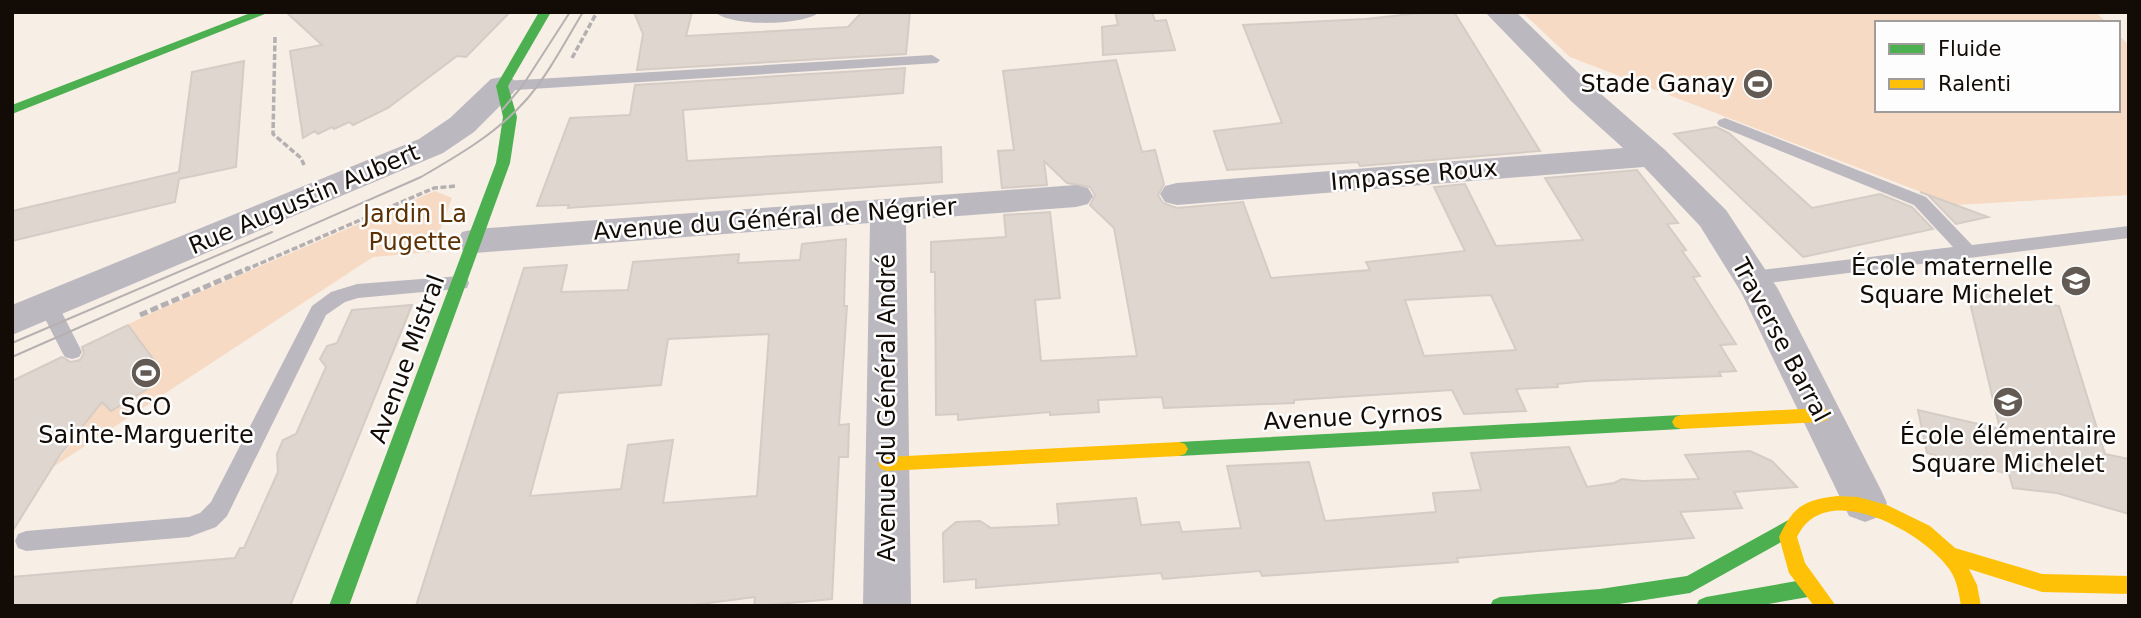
<svg xmlns="http://www.w3.org/2000/svg" width="2141" height="618" viewBox="0 0 2141 618" font-family="'DejaVu Sans',sans-serif">
<style>
.green{fill:#f6dac3}
.building{fill:#dfd6cf;stroke:#d5ccc5;stroke-width:2;fill-rule:evenodd}
.lines{fill:none;stroke-linecap:round;stroke-linejoin:round}
.path-far1{stroke:#b4afb0;stroke-width:3.5;stroke-dasharray:6 2.5;stroke-linecap:butt}
.path{stroke:#b4afb0;stroke-width:5;stroke-dasharray:8 3.5;stroke-linecap:butt}
.lane{fill:#bcb8bf;fill-rule:evenodd}
.street{fill:#bcb8bf;fill-rule:evenodd}
.fast{fill:#4caf50;fill-rule:evenodd}
.slow{fill:#ffc107;fill-rule:evenodd}
.tram{stroke:#b6b1b0;stroke-width:2}
.labels{text-anchor:middle;stroke-width:5;stroke-linejoin:round;paint-order:stroke}
.poi-label{font-size:24px;fill:#130b05;stroke:#fdfdfd;text-anchor:end}
.street-label{font-size:24px;fill:#130b05;stroke:#fdfdfd}
.park-label{font-size:24px;fill:#5b3002;stroke:#fdfdfd}
</style>
<rect width="100%" height="100%" fill="#f7eee6"/>
<path class="green" d="M1522,12H2096L2107,23H1877V110H2118V35L2129,45V195L1955,205L1570,57Z
M435,191L452,198L432,252L373,257L53,467L102,402L88,345L147,315Z"/>
<path class="building" d="M286,12H510L466,57L457,56L388,108L353,125L349,122L334,129L332,127L318,134L315,131L303,138L290,51L322,45Z
M634,12H692L686,36L848,27L862,12H910L906,54L637,70L643,34Z
M1115,12H1152L1155,21L1166,20L1175,50L1103,55L1102,27L1118,25Z
M1429,12H1454L1540,151L1360,166L1358,162L1227,170L1214,131L1282,123L1243,25L1366,19Z
M1116,60L1142,152L1155,150L1164,184L1158,195L1163,203L1177,208L1243,202L1271,278L1370,270L1366,262L1465,251L1434,187L1465,184L1496,246L1583,240L1545,178L1637,170L1678,223L1667,224L1686,250L1682,251L1700,276L1693,277L1736,344L1720,345L1736,371L1719,372L1721,376L1587,381L1557,384L1558,387L1516,389L1526,411L1464,414L1452,390L1294,400V403L1164,408L1162,397L1098,400L1099,412L1050,415V412L958,420V414L936,415L935,272H931V242L1006,237L1004,215L1050,212L1060,298L1035,300L1041,361L1137,356L1114,228L1090,205L1095,195L1090,187L1067,183L1044,161L1047,185L1002,188L998,151L1014,150L1003,71ZM1491,295L1516,350L1424,356L1405,300Z
M244,61L236,167L179,179L175,202L12,241V211L179,172L192,72Z
M905,68L903,93L683,110L687,161L941,147L942,182L568,208L569,205L537,206L570,118L630,115L635,85Z
M1716,127L1729,133L1812,208L1880,194L1912,207L1933,229L1803,257L1674,134Z
M1920,192L1988,217L1956,224L1928,195Z
M846,239L844,306H847L839,425L849,424L848,457H839L832,599L757,606H754L755,597L685,606H416L524,268L567,265L561,292L628,290L633,262L739,254L738,263L800,260L802,244ZM769,334L757,496L663,503L673,440L628,445L621,489L530,496L558,393L661,385L668,339Z
M1966,286L2059,306L2105,454L2129,459V514L2057,493L2013,488L2009,474L1927,453L1918,410L2000,429Z
M412,305L290,606H12V577L235,558L240,548H244L278,472L277,454L283,440L296,434L326,367L320,359L327,346L337,343L352,310Z
M128,325L154,360L141,366L157,383L111,411L102,402L60,455L12,532V381L62,357L71,362L80,360L84,353L82,347Z
M1569,447L1587,487L1614,483L1622,479L1643,481L1699,479L1685,455L1750,451L1772,461L1797,487L1734,492L1742,508L1680,512L1694,538L1457,558L1458,562L1262,576L1260,571L1163,579L1161,573L976,588V579L944,582L943,533L956,522L980,521L991,528L1059,525L1057,504L1136,498L1141,525L1179,522L1182,532L1241,528L1227,466L1309,462L1325,521L1436,512L1433,493L1481,490L1471,453Z"/>
<g class="lines">
<path class="path-far1" d="M275,37L273,134L301,158L304,165
M572,58L597,12
M245,270L434,188L456,186"/>
<path class="path" d="M140,315L249,268"/>
<path class="lane" d="M715,12H820C803,26 731,27 715,12Z
M932,55L940,60L937,63L502,91L494,86L502,81Z
M1725,118L1926,197L1972,245L2129,226V238L1752,285L1745,283L1743,278L1745,273L1752,271L1953,247L1914,205L1719,126L1717,123L1719,120Z
M460,276L467,278L469,283L467,288L358,298L345,302L326,315L227,516L216,527L189,537L26,551L18,548L15,541L18,534L26,531L189,517L200,513L211,502L312,306L331,292L357,284Z
M48,298L55,300L58,305L82,352L79,357L72,359L65,357L62,352L38,305L41,300Z"/>
<path class="street" d="M1485,12H1516L1593,87L1664,149L1726,210L1778,289L1881,490L1887,503L1881,516L1865,522L1849,516L1741,292L1700,226L1644,167L1177,205L1165,202L1160,194L1165,186L1177,183L1623,148L1571,101Z
M502,77L513,79L518,86L513,93L474,132L443,153L12,335V305L419,139L450,118L491,79Z
M1076,185L1088,188L1093,196L1088,204L1076,207L906,220L911,606H863L870,223L475,253L462,250L457,241L462,232L475,229Z"/>
<path class="fast" d="M253,12H270L12,114V105Z
M539,12H551L508,86L517,117L510,163L349,606H329L496,163L503,117L496,86Z
M1681,415L1687,417L1690,422L1687,427L1681,429L1179,456L1173,454L1170,449L1173,444L1179,442Z
M1792,518L1799,520L1801,526L1799,532L1690,593L1606,606H1490L1493,600L1500,597L1600,589L1687,576Z
M1808,579L1815,582L1818,588L1815,594L1808,597L1757,606H1696L1699,600L1706,597Z"/>
<path class="slow" d="M1821,408L1827,410L1830,415L1827,420L1821,422L1681,429L1675,427L1672,422L1675,417L1681,415Z
M1179,442L1185,444L1188,449L1185,454L1179,456L887,471L881,469L878,464L881,459L887,457Z
M1837,496L1858,497L1887,505L1930,526L1955,548L2042,574L2129,576V594L2042,592L1969,569L1977,585L1981,606H1961C1959,593 1957,581 1950,570C1924,532 1825,477 1797,537L1805,563L1836,606H1814L1789,573L1779,537C1793,507 1803,500 1837,496Z"/>
<path class="tram" d="M502,110L523,85L570,12
M12,343L272,232
M12,357L421,177C459,155 497,133 527,99C549,73 565,42 583,12"/>
</g>
<defs>
<g id="stadium-disc" transform="scale(1.575)"><circle r="9.5" fill="#635a54" stroke="#fdfdfd"/><path d="M0-5a6.5 5 0 1 0 0 10a6.5 5 0 1 0 0-10ZM-3.5-1.8h7v3.6h-7Z" fill="#fff"/></g>
<g id="school-disc" transform="scale(1.575)"><circle r="9.5" fill="#635a54" stroke="#fdfdfd"/><path d="M0-5L7-2L0 1L-7-2ZM-4 1L0 2.5L4 1V4Q0 6-4 4Z" fill="#fff"/></g>
</defs>
<g fill-rule="evenodd">
<use href="#stadium-disc" x="1758" y="84"/>
<use href="#school-disc" x="2076" y="281"/>
<use href="#stadium-disc" x="146" y="373"/>
<use href="#school-disc" x="2008" y="402"/>
</g>
<g class="labels">
<g class="poi-label">
<text x="1735" y="92">Stade Ganay</text>
<text x="2053" y="275">École maternelle<tspan x="2053" dy="28">Square Michelet</tspan></text>
<text x="146" y="415" text-anchor="middle">SCO<tspan x="146" dy="28">Sainte-Marguerite</tspan></text>
<text x="2008" y="444" text-anchor="middle">École élémentaire<tspan x="2008" dy="28">Square Michelet</tspan></text>
</g>
<g class="street-label">
<text transform="translate(1414 175) rotate(-5)" y="8">Impasse Roux</text>
<text transform="translate(304 199) rotate(-23)" y="8">Rue Augustin Aubert</text>
<text transform="translate(775 219) rotate(-4)" y="8">Avenue du Général de Négrier</text>
<text transform="translate(1781 340) rotate(62)" y="8">Traverse Barral</text>
<text transform="translate(407 359) rotate(-70)" y="8">Avenue Mistral</text>
<text transform="translate(887 408) rotate(-90)" y="8">Avenue du Général André</text>
<text transform="translate(1353 417) rotate(-3)" y="8">Avenue Cyrnos</text>
</g>
<g class="park-label">
<text x="415" y="222">Jardin La<tspan x="415" dy="28">Pugette</tspan></text>
</g>
</g>
<rect width="2141" height="618" fill="none" stroke="#130b05" stroke-width="28"/>
<rect x="1875" y="21" width="245" height="91" fill="#fdfdfd" stroke="#9f9c9a" stroke-width="2"/>
<rect x="1889" y="44" width="35" height="10" fill="#4caf50" stroke="#9f9c9a" stroke-width="2"/>
<text x="1938" y="56" font-size="21" fill="#130b05">Fluide</text>
<rect x="1889" y="79" width="35" height="10" fill="#ffc107" stroke="#9f9c9a" stroke-width="2"/>
<text x="1938" y="91" font-size="21" fill="#130b05">Ralenti</text>
</svg>
